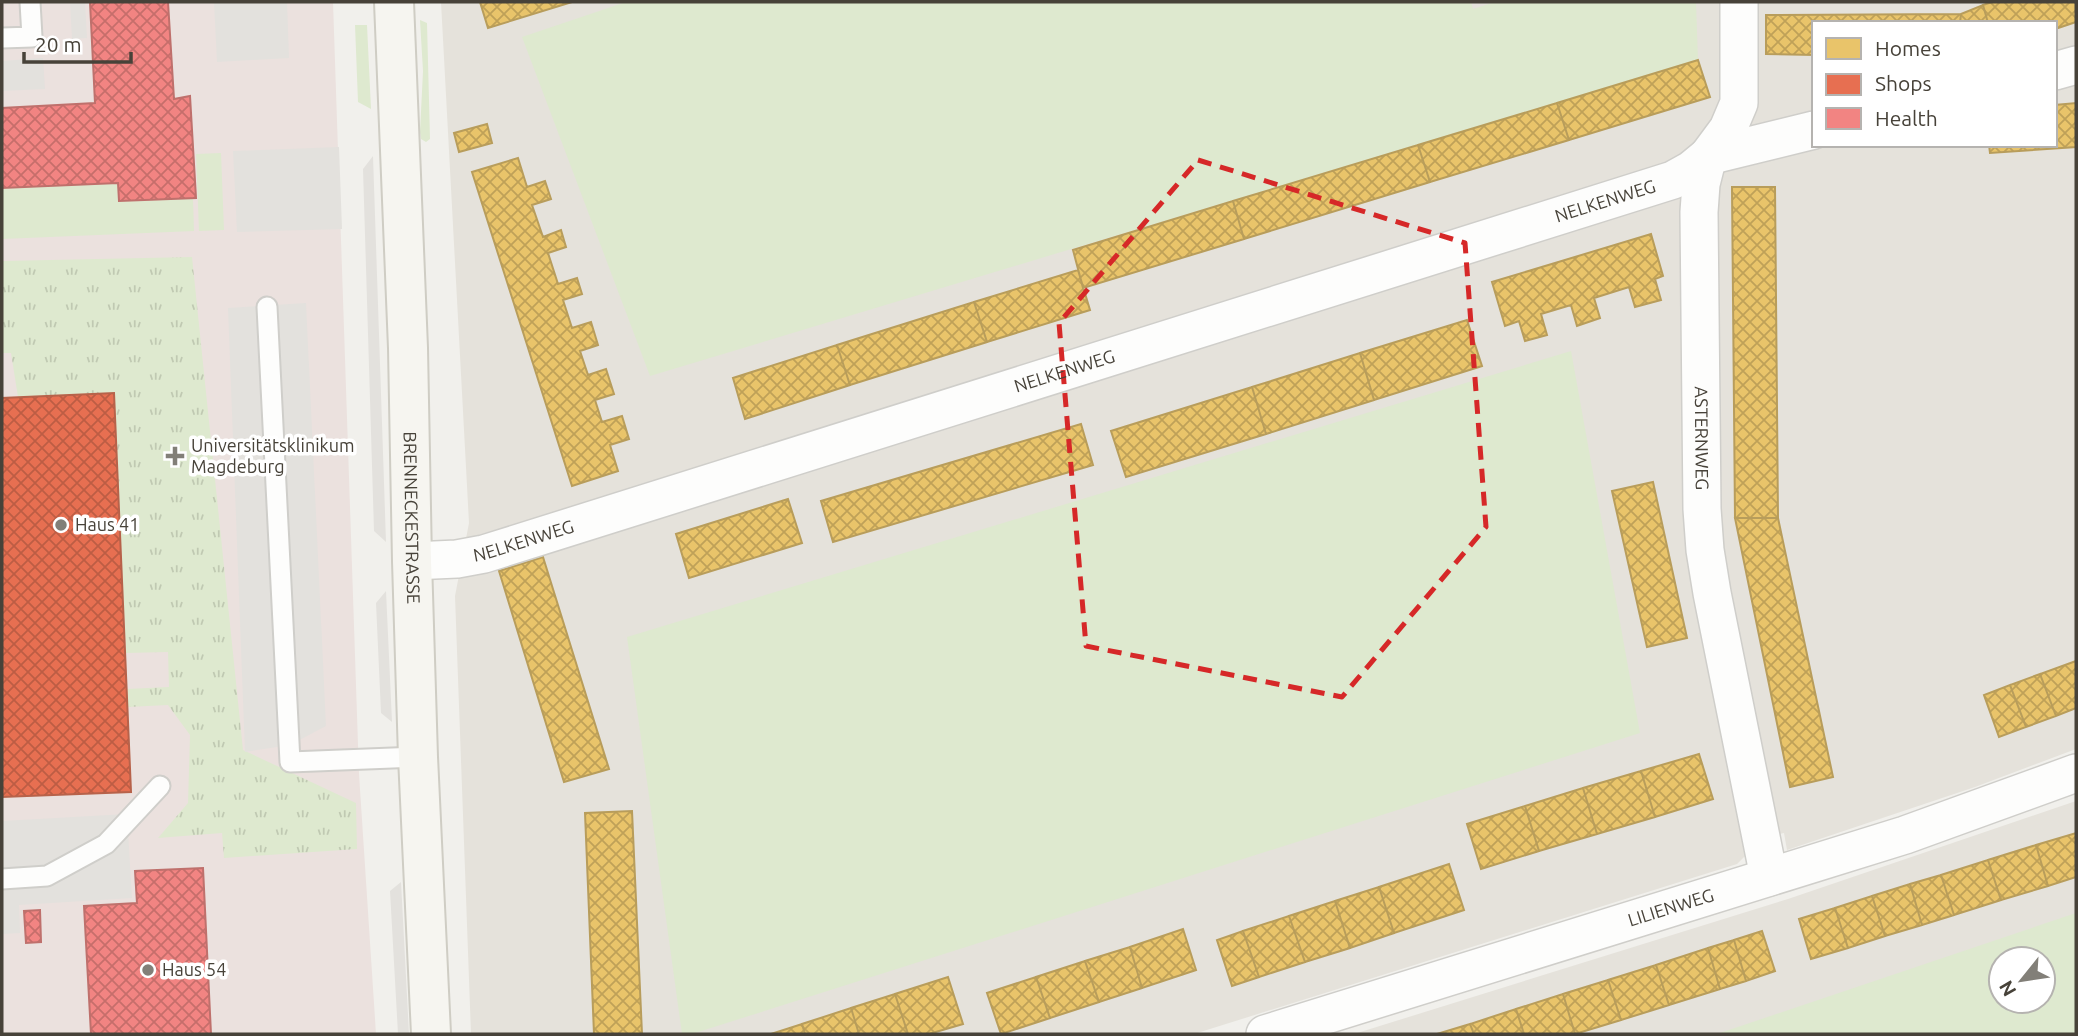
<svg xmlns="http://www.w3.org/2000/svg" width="2078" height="1036" viewBox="0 0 2078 1036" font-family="Ubuntu,sans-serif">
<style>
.residential{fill:#e5e2db;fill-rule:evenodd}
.medical{fill:#ebe1de}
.green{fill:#dee9cf;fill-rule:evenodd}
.park{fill:url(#park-tufts)}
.parking{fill:#e3e1dd}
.homes{fill:url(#homes-cross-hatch);stroke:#b89d5b;stroke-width:2}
.shops{fill:url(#shops-cross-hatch);stroke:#b7624a;stroke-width:2}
.health{fill:url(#health-cross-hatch);stroke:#bf706c;stroke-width:2}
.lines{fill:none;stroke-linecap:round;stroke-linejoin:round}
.lane-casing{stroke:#cfceca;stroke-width:23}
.street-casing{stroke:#cfceca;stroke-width:40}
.secondary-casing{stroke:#cfcdc4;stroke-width:42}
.lane{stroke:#fdfdfc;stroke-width:19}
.street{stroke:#fdfdfc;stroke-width:37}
.secondary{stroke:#f6f5f0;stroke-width:38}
.marked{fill:none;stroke:#d62828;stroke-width:5;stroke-dasharray:14 9;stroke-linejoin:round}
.poi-dot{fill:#827f78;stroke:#fff;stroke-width:2.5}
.labels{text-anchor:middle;stroke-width:7;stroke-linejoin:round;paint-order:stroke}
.street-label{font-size:18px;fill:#474239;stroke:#fff}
.poi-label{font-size:18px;fill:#474239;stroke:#fff;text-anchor:start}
</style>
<defs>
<pattern id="park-tufts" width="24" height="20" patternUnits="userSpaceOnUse" patternTransform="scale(1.75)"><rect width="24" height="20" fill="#dee9cf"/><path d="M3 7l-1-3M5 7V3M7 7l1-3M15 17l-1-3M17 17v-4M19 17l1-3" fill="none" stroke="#c0c9b2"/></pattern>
<pattern id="homes-cross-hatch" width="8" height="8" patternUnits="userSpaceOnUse" patternTransform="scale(1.75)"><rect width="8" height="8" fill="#e9c46a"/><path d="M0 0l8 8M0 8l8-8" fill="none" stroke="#bfa158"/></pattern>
<pattern id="shops-cross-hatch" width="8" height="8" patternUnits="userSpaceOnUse" patternTransform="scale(1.75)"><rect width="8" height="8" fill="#e76f51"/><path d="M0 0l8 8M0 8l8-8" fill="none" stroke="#bd5d44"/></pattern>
<pattern id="health-cross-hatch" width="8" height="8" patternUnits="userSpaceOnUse" patternTransform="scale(1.75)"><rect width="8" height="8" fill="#f28482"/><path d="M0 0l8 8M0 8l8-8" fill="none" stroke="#c66e6b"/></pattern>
</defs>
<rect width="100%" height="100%" fill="#f1f0ec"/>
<path class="residential" d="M441,2H2076V749L1975,787L1787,850L1784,833L1742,842L1746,855L1737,864L1194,1034H471L455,596L469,523ZM1814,23H2055V145H1814Z
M2076,801V1034H1354L1788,899ZM2001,959H2043V1001H2001Z"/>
<path class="medical" d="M2,2H333L359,774L376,1034H2Z"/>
<path class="green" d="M626,2H1471L1473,9L1495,2H1696L1698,60L650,376L522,37Z
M420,20L427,23L430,139L426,142L421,139L420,132L423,71Z
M355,25H367L371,109L358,102Z
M221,153L224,230L199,231L196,154Z
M118,183L119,201L193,198L194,231L2,239V188Z
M1571,351L1640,733L692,1034H682L627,637Z
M2076,913V1034H1717ZM2001,959H2043V1001H2001Z"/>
<path class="park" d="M192,257L243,750L356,803L357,849L224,858L222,833L158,838L188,803L190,735L168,705L128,707L127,689L169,687L168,652L126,653L114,394L18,397L11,353H2V261Z"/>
<path class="parking" d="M70,2H85L87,38L72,39Z
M214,2H287L289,58L217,62Z
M43,58L45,89L2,91V61Z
M339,147L342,229L237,232L233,151Z
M373,156L386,542L374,531L363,169Z
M306,303L326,726L290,745L245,752L228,308Z
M386,591L392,722L381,713L376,603Z
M127,814L132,898L19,905L20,933L2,934V821Z
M401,882L409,1034H398L390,891Z"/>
<path class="homes" d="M480,2H572L488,28Z
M1992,2H2076V22L2055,29V23H1988L1983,5Z
M1983,5L1988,23H1960L1961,14Z
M1961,14L1960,23H1814V55L1766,54V15Z
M1698,60L1710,97L1569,140L1557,103Z
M1557,103L1569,140L1430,182L1418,145Z
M2076,103V147L1990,153L1989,145H2055V105Z
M487,124L492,143L459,152L454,133Z
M1418,145L1430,182L1244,239L1233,201Z
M518,158L527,187L545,181L551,199L532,205L543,237L561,230L566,247L548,253L558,284L577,278L582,294L563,300L572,328L591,322L598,345L580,351L588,375L606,369L614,394L595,400L602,422L622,416L629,439L610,445L618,471L572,486L472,172Z
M1732,187H1775L1778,518H1735Z
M1233,201L1244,239L1083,288L1073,250Z
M1651,234L1663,276L1655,279L1661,300L1635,307L1629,287L1594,298L1600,318L1577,326L1571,305L1541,314L1547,335L1525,341L1519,321L1505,326L1492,282Z
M1078,270L1090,310L987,342L974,302Z
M974,302L987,342L850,385L837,345Z
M1467,320L1482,366L1374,400L1360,353Z
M837,345L850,385L745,419L733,378Z
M1360,353L1374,400L1266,434L1252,387Z
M1252,387L1266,434L1126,477L1111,431Z
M1081,424L1093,465L833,542L821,501Z
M1653,482L1687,638L1647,647L1612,491Z
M788,499L802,543L689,578L676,534Z
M1735,518H1778L1833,777L1790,787Z
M543,557L609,769L564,782L499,571Z
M2076,661V708L2056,716L2040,674Z
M2040,674L2056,716L2026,727L2010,685Z
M2010,685L2026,727L1999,737L1984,695Z
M1699,754L1713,799L1655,817L1641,771Z
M1641,771L1655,817L1597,834L1583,788Z
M1583,788L1597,834L1539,851L1525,806Z
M1525,806L1539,851L1481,869L1467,824Z
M632,811L642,1034H594L585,813Z
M2076,833V877L2048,886L2036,845Z
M2036,845L2048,886L2001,900L1988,860Z
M1988,860L2001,900L1954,915L1941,875Z
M1449,864L1464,910L1394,933L1379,887Z
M1941,875L1954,915L1922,925L1910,884Z
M1910,884L1922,925L1885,936L1872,896Z
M1379,887L1394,933L1350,948L1335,901Z
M1872,896L1885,936L1848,948L1835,908Z
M1335,901L1350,948L1305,962L1289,916Z
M1835,908L1848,948L1811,959L1799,919Z
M1289,916L1305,962L1259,977L1243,931Z
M1183,929L1196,970L1142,988L1130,947Z
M1243,931L1259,977L1232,986L1217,940Z
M1762,931L1775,971L1746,981L1734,940Z
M1734,940L1746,981L1720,989L1708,948Z
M1130,947L1142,988L1099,1002L1085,961Z
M1708,948L1720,989L1669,1005L1656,965Z
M1085,961L1099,1002L1050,1018L1036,977Z
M1656,965L1669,1005L1621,1020L1608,980Z
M948,977L963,1024L929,1034H908L895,994Z
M1036,977L1050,1018L1001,1034L987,993Z
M1608,980L1621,1020L1575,1034L1563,994Z
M895,994L908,1034H859L851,1008Z
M1563,994L1575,1034H1524L1516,1009Z
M851,1008L859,1034H805L802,1024Z
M1516,1009L1524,1034H1474L1470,1024Z
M802,1024L805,1034H771Z
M1470,1024L1474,1034H1437Z"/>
<path class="shops" d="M114,393L131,792L2,797V398Z"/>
<path class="health" d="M90,2H168L174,99L190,96L196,198L119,201L118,183L2,188V108L95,103Z
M203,868L211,1034H91L84,906L137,903L135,871Z
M40,910L41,942L26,943L24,911Z"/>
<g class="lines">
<g class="lane-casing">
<path id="lane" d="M2,38L32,37L30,2
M267,307L290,762L418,757
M2,879L47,876L106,844L160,786"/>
</g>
<g class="street-casing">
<g id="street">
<path id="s1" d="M1739,2V103L1728,129L1708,156L1701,184L1699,212L1702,509L1705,550L1712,593L1769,877"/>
<path d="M2055,71L2076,65"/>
<path id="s2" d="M412,561L457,559L484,554L1673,180L1691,170L1708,156L1814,130"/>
<path id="s3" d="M1265,1034L1905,835L2076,773"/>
</g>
</g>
<g class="secondary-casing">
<g id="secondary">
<path id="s4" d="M394,2L408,348L412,561L418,757L431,1034"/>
</g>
</g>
<use href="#lane" class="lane"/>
<use href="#street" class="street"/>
<use href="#secondary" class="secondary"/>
</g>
<path class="marked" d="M1198,160L1465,243L1486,527L1342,697L1086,646L1059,323Z"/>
<g class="poi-dot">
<path d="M171.5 445.5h7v7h7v7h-7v7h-7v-7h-7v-7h7z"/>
<circle cx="61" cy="525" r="7"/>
<circle cx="148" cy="970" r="7"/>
</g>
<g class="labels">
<g class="street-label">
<text dy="6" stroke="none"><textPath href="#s2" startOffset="1248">NELKENWEG</textPath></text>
<text dy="6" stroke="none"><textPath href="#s2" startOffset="681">NELKENWEG</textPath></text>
<text dy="6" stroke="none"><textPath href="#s1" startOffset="446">ASTERNWEG</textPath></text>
<text dy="6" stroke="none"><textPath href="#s4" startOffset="516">BRENNECKESTRASSE</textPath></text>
<text dy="6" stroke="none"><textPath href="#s2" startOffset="114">NELKENWEG</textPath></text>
<text dy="6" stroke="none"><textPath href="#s3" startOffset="425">LILIENWEG</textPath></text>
</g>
<g class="poi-label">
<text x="191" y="452">Universitätsklinikum<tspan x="191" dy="21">Magdeburg</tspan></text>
<text x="75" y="531">Haus 41</text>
<text x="162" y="976">Haus 54</text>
</g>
</g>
<rect width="2078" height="1036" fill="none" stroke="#474239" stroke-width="7"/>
<rect x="1812" y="21" width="245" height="126" fill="#ffffff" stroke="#b5b3b0" stroke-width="2"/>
<rect x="1826" y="38" width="35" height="21" fill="#e9c46a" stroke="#b5b3b0" stroke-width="2"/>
<text x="1875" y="56" font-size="21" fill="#474239">Homes</text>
<rect x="1826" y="74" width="35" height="21" fill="#e76f51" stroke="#b5b3b0" stroke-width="2"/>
<text x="1875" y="91" font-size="21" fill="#474239">Shops</text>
<rect x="1826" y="108" width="35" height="21" fill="#f28482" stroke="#b5b3b0" stroke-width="2"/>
<text x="1875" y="126" font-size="21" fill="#474239">Health</text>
<g transform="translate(2022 980) rotate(240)"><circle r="33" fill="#ffffff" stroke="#b5b3b0" stroke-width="2"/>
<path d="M0-5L12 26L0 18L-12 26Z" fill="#827f78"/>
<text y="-10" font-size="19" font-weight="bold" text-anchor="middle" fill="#474239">N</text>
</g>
<path d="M24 52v10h107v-10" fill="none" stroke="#474239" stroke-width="3.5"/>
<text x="35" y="52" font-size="21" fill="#474239" stroke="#ffffff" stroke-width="5" paint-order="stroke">20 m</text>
</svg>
